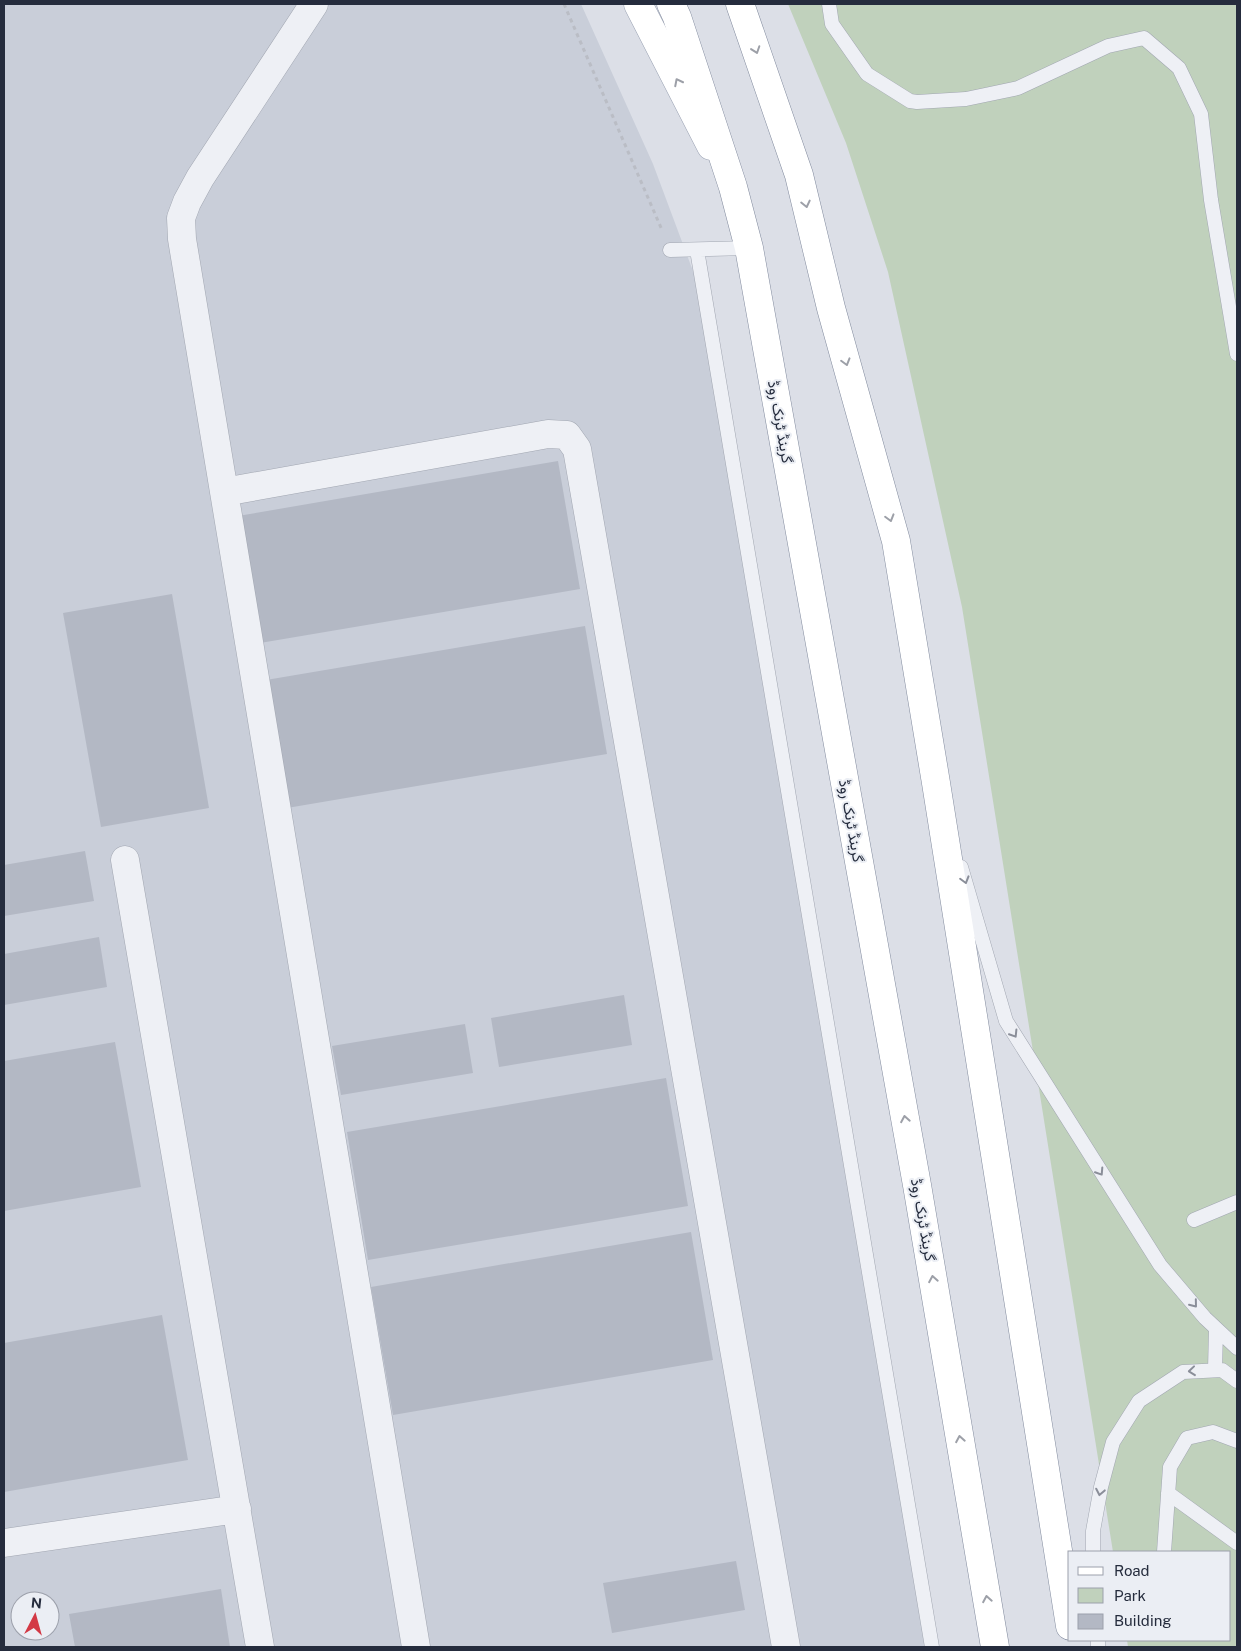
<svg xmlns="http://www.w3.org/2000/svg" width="1241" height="1651" viewBox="0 0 1241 1651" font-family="'Public Sans',Vazirmatn,sans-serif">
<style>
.built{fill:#c9ced9;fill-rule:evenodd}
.green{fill:#c0d1bc}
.building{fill:#b3b8c4}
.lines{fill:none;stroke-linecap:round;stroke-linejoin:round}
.service-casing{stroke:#a1a6b1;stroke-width:15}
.minor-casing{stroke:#a1a6b1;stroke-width:29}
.primary-casing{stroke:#9aa2b3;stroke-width:29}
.trunk-casing{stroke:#828b9e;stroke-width:29}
.path{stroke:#babdc5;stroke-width:3;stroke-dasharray:4 4;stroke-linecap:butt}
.service{stroke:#eef0f5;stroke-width:14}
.minor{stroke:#eef0f5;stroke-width:28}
.primary{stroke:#fff;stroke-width:28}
.trunk{stroke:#fff;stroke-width:28}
.oneway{stroke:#9da0a8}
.oneway2{stroke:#8a8e99}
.labels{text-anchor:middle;stroke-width:4;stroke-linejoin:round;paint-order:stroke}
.street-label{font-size:15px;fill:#252c3d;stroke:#ebeef4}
</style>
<rect width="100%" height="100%" fill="#dcdfe7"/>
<path class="built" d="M4,4H581L653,164L706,306L931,1647H4ZM20,1601H50V1631H20Z"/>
<path class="green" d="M788,4H1237V1647H1128L1127,1640H1230V1552H1113L962,607L888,272L846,143Z"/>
<path class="building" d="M558,461L580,589L260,643L238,516Z
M172,594L209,808L101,827L63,613Z
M585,626L607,754L287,808L266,680Z
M85,851L94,901L4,916V865Z
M99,937L107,987L4,1005V954Z
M624,995L632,1045L499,1067L491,1018Z
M465,1024L473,1073L341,1095L332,1046Z
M115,1042L141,1187L4,1211V1061Z
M666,1078L688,1206L368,1260L347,1132Z
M691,1232L713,1360L393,1415L371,1287Z
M162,1315L188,1460L4,1492V1343Z
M736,1561L745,1610L612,1633L603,1583Z
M221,1589L230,1647H75L69,1614Z"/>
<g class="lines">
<g class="service-casing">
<path id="service" d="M829,4L832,24L867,74L910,101L917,102L966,99L1018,88L1108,46L1144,38L1179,68L1201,114L1211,200L1237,354
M670,250L749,248
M697,250L932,1647
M961,867L1006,1021L1160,1265L1205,1318L1237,1348
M1194,1220L1237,1202
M1215,1370L1216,1329
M1168,1493L1237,1543
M1093,1552V1531L1101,1487L1113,1442L1139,1401L1183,1372L1222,1370L1237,1381
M1164,1552L1170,1467L1187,1438L1213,1432L1237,1441
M1098,1640V1647"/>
</g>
<g class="minor-casing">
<path id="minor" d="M314,4L200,178L187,202L181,218L182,239L416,1647
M224,492L548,434L567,435L577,449L786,1647
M125,860L260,1647
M4,1543L237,1509"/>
</g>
<g class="primary-casing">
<path id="primary" d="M638,4L711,146"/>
</g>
<g class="trunk-casing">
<path id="trunk" d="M671,4L677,17L733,187L749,248L917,1185L995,1647
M740,4L799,175L831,308L896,541L936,783L1070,1626"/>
</g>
<path class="path" d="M564,4L662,230"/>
<use href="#service" class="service"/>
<use href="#minor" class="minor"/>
<use href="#primary" class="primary"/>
<use href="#trunk" class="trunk"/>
</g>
<defs><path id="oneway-chevron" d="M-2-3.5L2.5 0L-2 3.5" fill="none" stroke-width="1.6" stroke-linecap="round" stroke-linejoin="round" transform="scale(1.25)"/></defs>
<g class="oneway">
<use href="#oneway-chevron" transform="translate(756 50) rotate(71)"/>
<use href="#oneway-chevron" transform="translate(678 82) rotate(-117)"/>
<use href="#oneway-chevron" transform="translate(806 204) rotate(77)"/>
<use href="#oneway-chevron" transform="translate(846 362) rotate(74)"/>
<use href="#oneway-chevron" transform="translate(890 518) rotate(74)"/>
<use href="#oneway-chevron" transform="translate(905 1119) rotate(-100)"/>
<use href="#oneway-chevron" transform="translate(933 1279) rotate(-100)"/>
<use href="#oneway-chevron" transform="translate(960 1439) rotate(-100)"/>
<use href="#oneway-chevron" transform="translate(987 1599) rotate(-100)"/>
</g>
<g class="oneway2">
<use href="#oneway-chevron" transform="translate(965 880) rotate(74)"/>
<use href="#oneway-chevron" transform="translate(1014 1034) rotate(58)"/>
<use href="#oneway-chevron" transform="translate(1100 1172) rotate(57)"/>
<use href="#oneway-chevron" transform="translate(1194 1304) rotate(51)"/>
<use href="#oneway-chevron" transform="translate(1192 1371) rotate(174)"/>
<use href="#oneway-chevron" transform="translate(1100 1492) rotate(101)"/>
</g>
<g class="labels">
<g class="street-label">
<text transform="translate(780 422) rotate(80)" y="5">گرینڈ ٹرنک روڈ</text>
<text transform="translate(851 821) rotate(80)" y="5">گرینڈ ٹرنک روڈ</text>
<text transform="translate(923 1220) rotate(80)" y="5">گرینڈ ٹرنک روڈ</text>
</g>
</g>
<rect width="1241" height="1651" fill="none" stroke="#252c3d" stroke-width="10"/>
<rect x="1068" y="1551" width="162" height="90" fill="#ebeef4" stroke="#9ca0ab"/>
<rect x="1078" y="1567" width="25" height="8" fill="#ffffff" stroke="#9ca0ab"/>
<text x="1114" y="1576" font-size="15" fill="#252c3d">Road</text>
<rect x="1078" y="1588" width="25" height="15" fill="#c0d1bc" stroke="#9ca0ab"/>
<text x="1114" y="1601" font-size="15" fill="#252c3d">Park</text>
<rect x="1078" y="1614" width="25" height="15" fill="#b3b8c4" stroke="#9ca0ab"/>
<text x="1114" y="1626" font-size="15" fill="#252c3d">Building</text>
<g transform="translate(35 1616) rotate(6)"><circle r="24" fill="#ebeef4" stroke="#9ca0ab"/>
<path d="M0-4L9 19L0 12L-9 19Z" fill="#d33945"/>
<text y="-8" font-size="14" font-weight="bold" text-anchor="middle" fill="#252c3d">N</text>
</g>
</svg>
